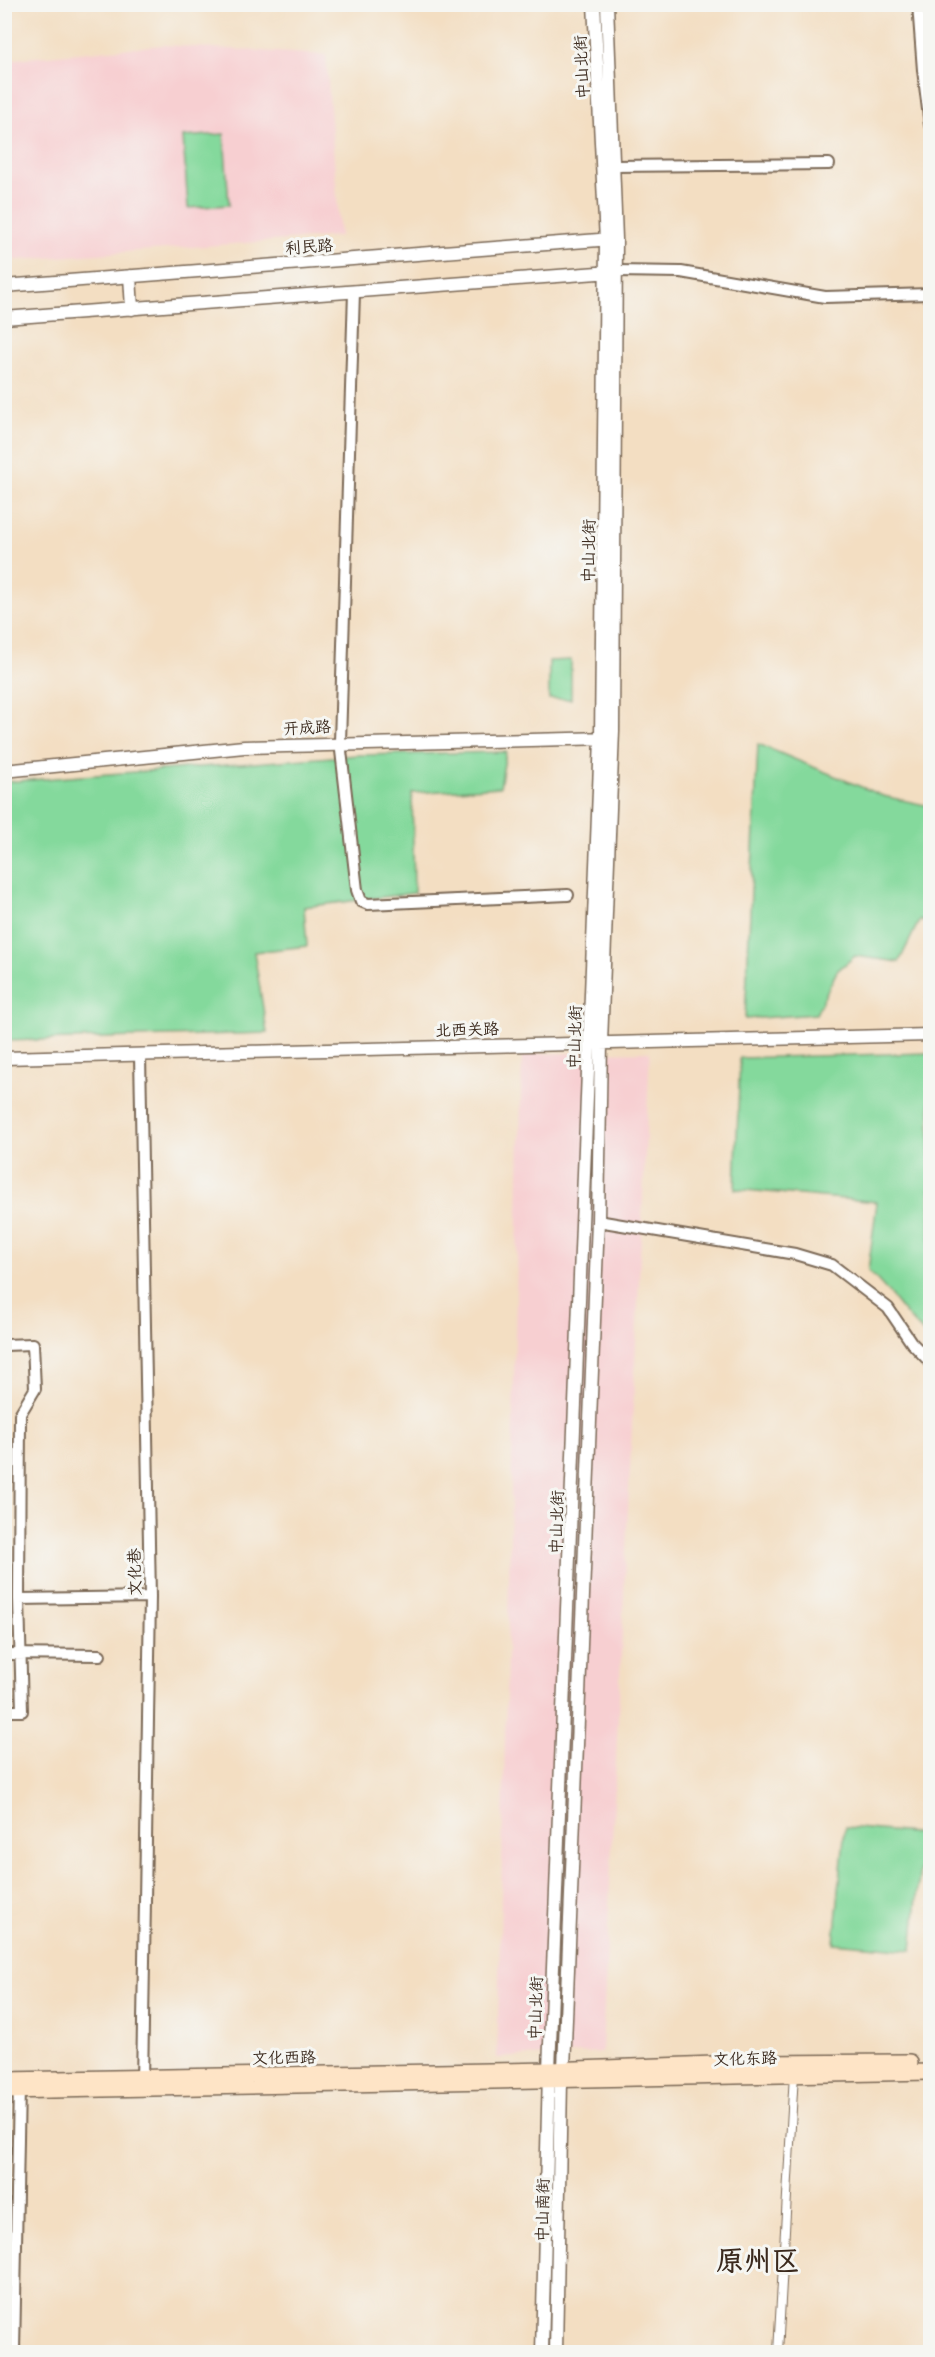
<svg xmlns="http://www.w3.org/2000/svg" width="935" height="2357" viewBox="0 0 935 2357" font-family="'Playpen Sans','LXGW WenKai TC',sans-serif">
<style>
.built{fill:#f7cfd1}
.green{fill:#84d99c;stroke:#60825d;stroke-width:1.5}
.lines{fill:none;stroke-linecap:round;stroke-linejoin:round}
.pedestrian-casing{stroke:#7b6957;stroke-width:10}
.minor-casing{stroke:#7b6957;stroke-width:14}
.tertiary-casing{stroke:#7b6957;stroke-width:15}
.secondary-casing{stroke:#7b6957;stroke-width:18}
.pedestrian{stroke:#fff;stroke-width:8}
.minor{stroke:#fff;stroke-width:10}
.tertiary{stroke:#fff;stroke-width:12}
.secondary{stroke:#fee4c6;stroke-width:15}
.labels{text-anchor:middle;stroke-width:6;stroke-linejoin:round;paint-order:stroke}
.street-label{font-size:16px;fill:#3b2a1e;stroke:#f6f6f2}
.town-label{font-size:28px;font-weight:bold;fill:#3b2a1e;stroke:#f6f6f2}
</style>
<rect width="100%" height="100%" fill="#f6f6f2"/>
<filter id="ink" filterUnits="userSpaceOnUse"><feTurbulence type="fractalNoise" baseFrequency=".0167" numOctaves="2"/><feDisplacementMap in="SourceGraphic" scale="12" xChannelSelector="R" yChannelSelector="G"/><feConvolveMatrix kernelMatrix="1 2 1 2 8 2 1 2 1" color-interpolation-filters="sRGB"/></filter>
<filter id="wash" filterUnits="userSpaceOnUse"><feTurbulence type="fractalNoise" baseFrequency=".008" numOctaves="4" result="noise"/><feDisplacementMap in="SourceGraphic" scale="24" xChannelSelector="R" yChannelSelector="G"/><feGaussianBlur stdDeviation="1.35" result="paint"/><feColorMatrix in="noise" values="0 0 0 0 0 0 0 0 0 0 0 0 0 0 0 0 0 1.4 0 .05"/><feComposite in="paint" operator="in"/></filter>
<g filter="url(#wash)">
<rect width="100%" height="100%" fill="#f3dec2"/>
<path class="built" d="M163,45L326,55L340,236L5,261V60Z
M650,1052L602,2052L497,2058L522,1054Z"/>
<path class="green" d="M224,134L229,205L188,208L183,137Z
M571,660V699H549V661Z
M758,744L883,796L930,806V925L920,919L899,962L855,956L837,971L816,1014L745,1019Z
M506,752L500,787L412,793L414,893L304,907L307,946L254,952L267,1033L5,1041L4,782L358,755Z
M930,1053V1338C906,1320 891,1291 868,1271L877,1202L735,1189L740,1058Z
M845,1827L923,1834L912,1950L834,1943Z"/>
</g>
<g filter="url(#ink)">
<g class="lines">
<g class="pedestrian-casing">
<path id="pedestrian" d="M778,2352L794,2074"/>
</g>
<g class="minor-casing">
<path id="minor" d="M918,4L923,70L930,125
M613,166L829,164
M616,271L681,272L825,297L930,294
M354,292L340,742L357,890L361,901L368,904L568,895
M140,1055L150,1597L142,2083
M598,1221L795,1254L832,1265L888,1308L911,1342L930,1362
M4,1345L33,1344L35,1389L20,1414L19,1599L150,1597
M4,1654L100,1655
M4,1711H22L19,1599
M14,2352L19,2086"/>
</g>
<g class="tertiary-casing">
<path id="tertiary" d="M130,276L132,309
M4,286L612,239
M4,318L611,272
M4,771L244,747L608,738
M4,1058L930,1035
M542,2352L549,2070L601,738L606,241L594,4
M556,2352L561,2081L564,2069L598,1221L601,1043L613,731L616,239L607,4"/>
</g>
<g class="secondary-casing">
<path id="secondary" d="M4,2080L549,2070L742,2063L910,2062
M4,2091L930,2072"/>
</g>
<use href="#pedestrian" class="pedestrian"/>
<use href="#minor" class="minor"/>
<use href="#tertiary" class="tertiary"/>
<use href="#secondary" class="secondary"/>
</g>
</g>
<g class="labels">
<g class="street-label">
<text transform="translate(581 67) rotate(-93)" y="6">中山北街</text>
<text transform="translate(309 246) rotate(-4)" y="6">利民路</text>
<text transform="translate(588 551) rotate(-89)" y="6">中山北街</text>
<text transform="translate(307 727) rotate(-3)" y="6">开成路</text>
<text transform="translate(467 1029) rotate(-2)" y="6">北西关路</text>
<text transform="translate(574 1037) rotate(-88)" y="6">中山北街</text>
<text transform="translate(556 1522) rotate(-88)" y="6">中山北街</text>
<text transform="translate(134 1572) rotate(-91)" y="6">文化巷</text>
<text transform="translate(535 2008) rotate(-88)" y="6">中山北街</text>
<text transform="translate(284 2057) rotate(-1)" y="6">文化西路</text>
<text transform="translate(745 2058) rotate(-2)" y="6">文化东路</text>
<text transform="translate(542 2210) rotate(-89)" y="6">中山南街</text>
</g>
<g class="town-label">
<text x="758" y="2270">原州区</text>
</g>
</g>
<rect width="935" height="2357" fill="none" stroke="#f6f6f2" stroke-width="24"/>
</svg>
